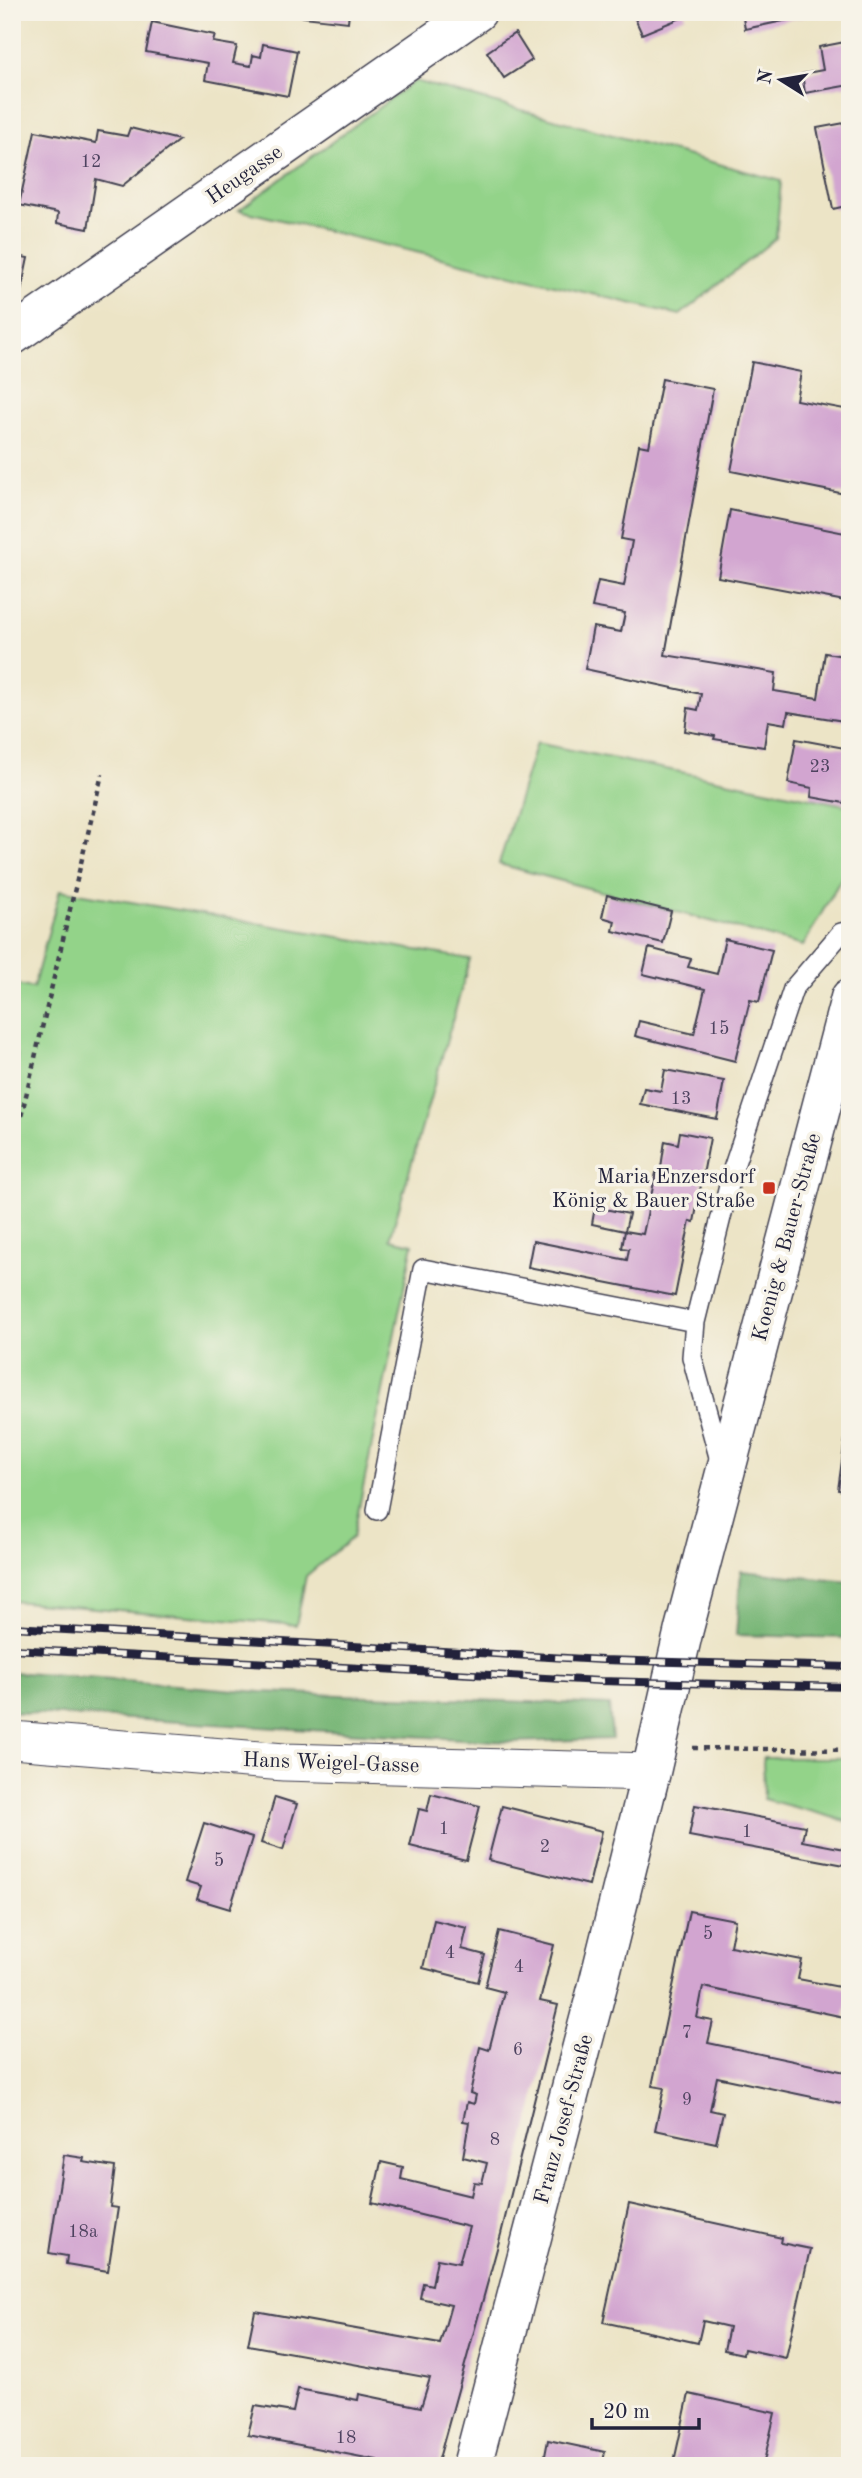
<svg xmlns="http://www.w3.org/2000/svg" width="862" height="2478" viewBox="0 0 862 2478" font-family="'Old Standard TT',serif">
<style>
.green{fill:#93d389;stroke:#5a7a62;stroke-width:2}
.forest{fill:#76b575;stroke:#4c6c58;stroke-width:2}
.building{fill:#d2a5d0}
.lines{fill:none;stroke-linecap:round;stroke-linejoin:round}
.lane-casing{stroke:#403f50;stroke-width:22}
.street-casing{stroke:#403f50;stroke-width:39}
.secondary-casing{stroke:#403f50;stroke-width:41}
.path{stroke:#403f50;stroke-width:4.5;stroke-dasharray:5 5;stroke-linecap:butt}
.lane{stroke:#fff;stroke-width:19}
.street{stroke:#fff;stroke-width:37}
.secondary{stroke:#fff;stroke-width:38}
.rail-casing{stroke:#22223b;stroke-width:8}
.rail{stroke:#f7f3e8;stroke-width:5;stroke-dasharray:16;stroke-linecap:butt}
.poi-dot{fill:#c8321e;stroke:#f7f3e8;stroke-width:2.5}
.labels{text-anchor:middle;stroke-width:7;stroke-linejoin:round;paint-order:stroke}
.number-label{font-size:18px;fill:#4e4360}
.street-label{font-size:21px;fill:#22223b;stroke:#f7f3e8}
.poi-label{font-size:21px;fill:#22223b;stroke:#f7f3e8;text-anchor:end}
</style>
<rect width="100%" height="100%" fill="#f7f3e8"/>
<filter id="ink" filterUnits="userSpaceOnUse"><feTurbulence type="fractalNoise" baseFrequency=".0143" numOctaves="2"/><feDisplacementMap in="SourceGraphic" scale="14" xChannelSelector="R" yChannelSelector="G"/><feConvolveMatrix kernelMatrix="1 2 1 2 8 2 1 2 1" color-interpolation-filters="sRGB"/></filter>
<filter id="wash" filterUnits="userSpaceOnUse"><feTurbulence type="fractalNoise" baseFrequency=".00686" numOctaves="4" result="noise"/><feDisplacementMap in="SourceGraphic" scale="28" xChannelSelector="R" yChannelSelector="G"/><feGaussianBlur stdDeviation="1.57" result="paint"/><feColorMatrix in="noise" values="0 0 0 0 0 0 0 0 0 0 0 0 0 0 0 0 0 1.4 0 .05"/><feComposite in="paint" operator="in"/></filter>
<g filter="url(#wash)">
<rect width="100%" height="100%" fill="#ece4c6"/>
<path class="green" d="M415,81L781,181L776,238L680,315L239,210Z
M536,743L850,806V863L803,946L499,864Z
M60,890L470,959L390,1239L413,1244L353,1537L306,1576L296,1625L12,1601V1088L17,1055L12,1054V984L33,988Z
M763,1758H850V1822L764,1799Z"/>
<path class="forest" d="M741,1571L850,1582V1638L736,1635Z
M12,1672L261,1692L609,1705L612,1739L510,1742L12,1712Z"/>
<g id="blocks">
<path class="building" d="M304,12H349L348,22L303,17Z
M632,12H684L686,16L642,34Z
M742,12H822V13L745,29Z
M152,22L215,35L213,42L237,46L233,63L251,66L253,55L261,57L263,44L297,51L288,96L205,80L208,63L146,52Z
M515,33L532,60L504,78L487,52Z
M850,41V85L805,93L802,74L823,70L819,47Z
M850,122V205L833,209L817,128Z
M130,128L179,140L122,186L96,179L88,229L57,223L58,213L19,205L35,131L96,143L98,131L127,136Z
M12,255L28,258L20,296L12,294Z
M752,362L801,372L796,400L850,410V495L731,471Z
M662,379L713,389L665,655L776,673L774,691L818,698L825,653L850,657L847,670H850V722L788,712L786,724L768,721L764,747L714,739L715,736L685,731L688,708L698,710L701,694L585,669L593,627L621,632L625,613L592,607L598,581L624,586L632,541L621,539L639,445L649,447Z
M730,510L850,534V602L718,577Z
M796,739L850,749V804L811,797L812,788L788,783Z
M607,895L671,911L663,943L613,931L615,921L602,917Z
M725,939L772,950L759,1002L750,1000L735,1061L635,1036L639,1021L694,1034L705,989L643,974L649,948L691,959L688,967L717,974Z
M665,1070L724,1081L717,1119L640,1104L644,1088L661,1091Z
M680,1132L710,1138L694,1222L690,1221L675,1296L528,1267L533,1241L627,1260L629,1249L622,1248L625,1231L643,1234L656,1173L660,1174L665,1141L678,1144Z
M595,1207L629,1214L625,1231L592,1224Z
M848,1417L850,1418V1492L838,1490Z
M431,1794L480,1806L466,1860L410,1846L419,1809L427,1811Z
M275,1797L297,1804L283,1850L261,1843Z
M695,1805L805,1826L802,1841L850,1850V1866L689,1836Z
M502,1806L602,1831L589,1885L488,1860Z
M204,1823L252,1838L230,1909L197,1899L201,1887L185,1882Z
M689,1911L735,1920L730,1946L802,1960L798,1979L850,1989L844,2017L703,1987L697,2018L713,2021L708,2043L850,2073V2105L717,2077L710,2110L723,2113L716,2143L655,2130L664,2088L652,2086Z
M434,1920L467,1928L462,1949L485,1955L478,1982L423,1968Z
M499,1931L554,1945L540,2001L558,2005L501,2234L437,2466H375L377,2460L248,2435L255,2406L293,2412L298,2389L358,2400L359,2394L421,2407L430,2378L248,2345L255,2311L440,2344L451,2305L420,2298L423,2283L432,2285L437,2259L459,2263L469,2227L372,2203L381,2162L403,2167L401,2179L471,2196L474,2182L482,2183L487,2163L463,2157L469,2122L463,2121L467,2102L474,2104L476,2095L470,2093L480,2047L489,2050L504,1992L485,1987Z
M64,2155L84,2158L83,2162L115,2167L110,2207L118,2208L108,2271L66,2264L67,2256L49,2253Z
M629,2204L782,2238L781,2243L810,2249L786,2358L744,2349L743,2354L724,2350L729,2327L703,2321L698,2343L603,2322Z
M689,2394L775,2413L763,2466H673Z
M548,2440L605,2452L602,2466H543Z"/>
</g>
</g>
<g filter="url(#ink)">
<use href="#blocks" fill-opacity="0" stroke="#403f50" stroke-width="2"/>
<g class="lines">
<g class="lane-casing">
<path id="lane" d="M721,1464L692,1357L695,1322L733,1169L793,989L841,933L850,931
M377,1510L423,1269L695,1322"/>
</g>
<g class="street-casing">
<path id="street" d="M12,1740L284,1762L651,1772"/>
</g>
<g class="secondary-casing">
<path id="secondary" d="M12,336L477,12
M472,2466L598,1985L651,1772L684,1629L850,998"/>
</g>
<path class="path" d="M12,1155L102,774
M693,1748L850,1750"/>
<use href="#lane" class="lane"/>
<use href="#street" class="street"/>
<use href="#secondary" class="secondary"/>
<g class="rail-casing">
<path id="rail" d="M12,1627L602,1660L850,1667
M12,1649L600,1681L850,1687"/>
</g>
<use href="#rail" class="rail"/>
</g>
</g>
<rect class="poi-dot" x="762" y="1181" width="14" height="14" rx="3.5"/>
<g class="labels">
<g class="number-label">
<text x="91" y="167">12</text>
<text x="820" y="772">23</text>
<text x="719" y="1034">15</text>
<text x="681" y="1104">13</text>
<text x="444" y="1834">1</text>
<text x="747" y="1837">1</text>
<text x="545" y="1852">2</text>
<text x="219" y="1866">5</text>
<text x="708" y="1939">5</text>
<text x="450" y="1958">4</text>
<text x="519" y="1972">4</text>
<text x="687" y="2038">7</text>
<text x="518" y="2055">6</text>
<text x="687" y="2105">9</text>
<text x="495" y="2145">8</text>
<text x="83" y="2237">18a</text>
<text x="346" y="2443">18</text>
</g>
<g class="street-label">
<text transform="translate(244 174) rotate(-35)" y="7">Heugasse</text>
<text transform="translate(786 1237) rotate(-75)" y="7">Koenig &amp; Bauer-Straße</text>
<text transform="translate(331 1762) rotate(2)" y="7">Hans Weigel-Gasse</text>
<text transform="translate(563 2119) rotate(-75)" y="7">Franz Josef-Straße</text>
</g>
<g class="poi-label">
<text x="755" y="1183">Maria Enzersdorf<tspan x="755" dy="24">König &amp; Bauer Straße</tspan></text>
</g>
</g>
<rect width="862" height="2478" fill="none" stroke="#f7f3e8" stroke-width="42"/>
<g transform="translate(781 80) rotate(281)" stroke="#f7f3e8" stroke-width="5" paint-order="stroke">
<path d="M0-5L12 26L0 18L-12 26Z" fill="#22223b"/>
<text y="-10" font-size="19" font-weight="bold" text-anchor="middle" fill="#22223b">N</text>
</g>
<path d="M592 2418v10h107v-10" fill="none" stroke="#22223b" stroke-width="3.5"/>
<text x="603" y="2418" font-size="21" fill="#22223b" stroke="#f7f3e8" stroke-width="5" paint-order="stroke">20 m</text>
</svg>
